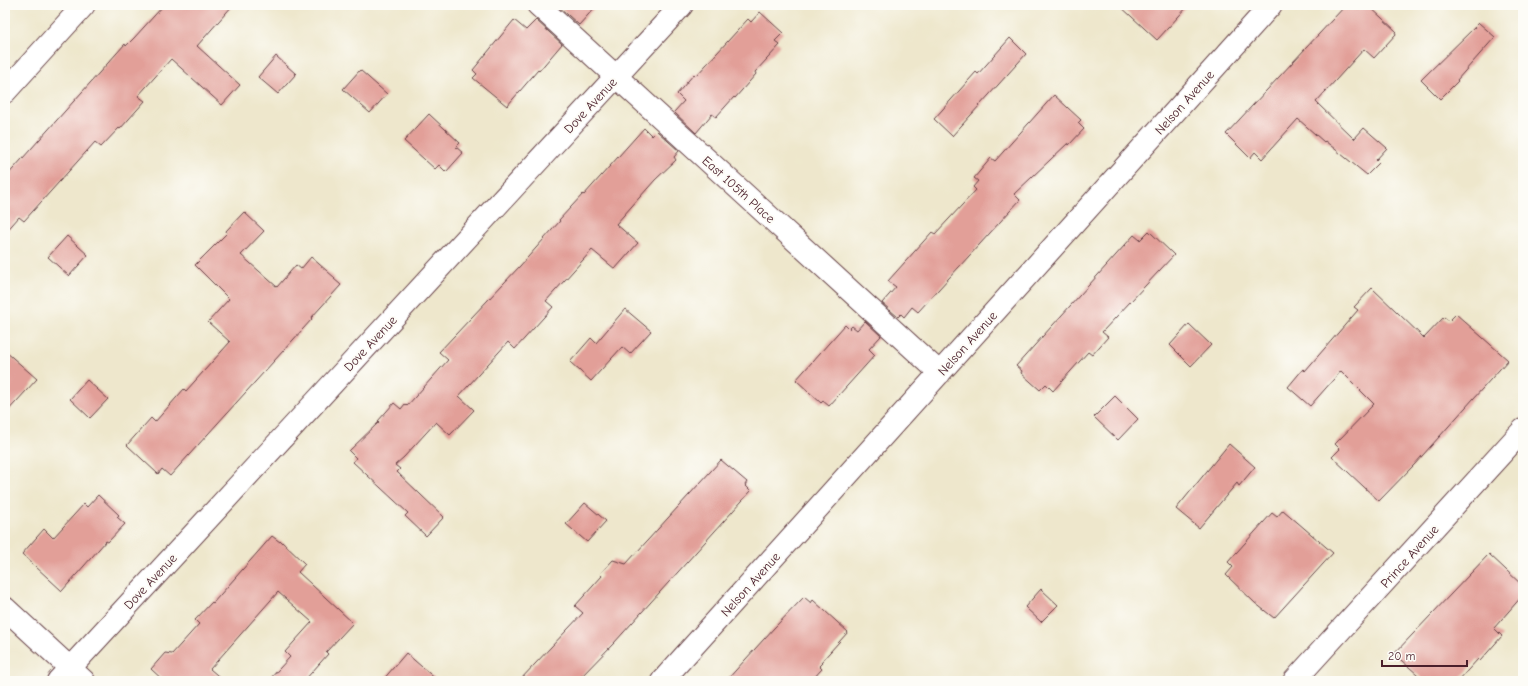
<svg xmlns="http://www.w3.org/2000/svg" width="1528" height="686" viewBox="0 0 1528 686" font-family="'Comic Neue',sans-serif">
<style>
.building{fill:#e29f98}
.lines{fill:none;stroke-linecap:round;stroke-linejoin:round}
.minor-casing{stroke:#633d43;stroke-width:24}
.minor{stroke:#fff;stroke-width:22}
.labels{text-anchor:middle;stroke-width:4;stroke-linejoin:round;paint-order:stroke}
.street-label{font-size:13px;fill:#4a1f2b;stroke:#fdfcf7}
</style>
<rect width="100%" height="100%" fill="#fdfcf7"/>
<filter id="ink" filterUnits="userSpaceOnUse"><feTurbulence type="fractalNoise" baseFrequency=".025" numOctaves="2"/><feDisplacementMap in="SourceGraphic" scale="8" xChannelSelector="R" yChannelSelector="G"/><feConvolveMatrix kernelMatrix="1 2 1 2 8 2 1 2 1" color-interpolation-filters="sRGB"/></filter>
<filter id="wash" filterUnits="userSpaceOnUse"><feTurbulence type="fractalNoise" baseFrequency=".012" numOctaves="4" result="noise"/><feDisplacementMap in="SourceGraphic" scale="16" xChannelSelector="R" yChannelSelector="G"/><feGaussianBlur stdDeviation="0.9" result="paint"/><feColorMatrix in="noise" values="0 0 0 0 0 0 0 0 0 0 0 0 0 0 0 0 0 1.4 0 .05"/><feComposite in="paint" operator="in"/></filter>
<g filter="url(#wash)">
<rect width="100%" height="100%" fill="#eee7cc"/>
<g id="blocks">
<path class="building" d="M164,5H233L197,46L240,85L222,105L171,59L138,96L145,101L120,129L119,128L101,147L95,142L24,221L19,217L5,233V178L125,44L126,46L134,38Z
M557,5H597L579,25Z
M1119,5H1189L1157,40Z
M1346,5H1368L1396,31L1395,32L1396,34L1374,58L1364,49L1316,102L1354,139L1364,128L1387,148L1376,160L1379,163L1367,175L1325,141L1324,142L1298,119L1262,159L1255,152L1250,158L1226,134Z
M760,12L783,33L775,41L780,45L755,72L756,74L735,98L734,97L716,117L712,114L696,133L674,112L684,101L677,94L694,74L696,76L748,19L751,22Z
M514,20L526,30L536,20L562,44L539,71L538,70L507,106L473,78L477,74L473,70Z
M1479,23L1495,37L1457,80L1458,81L1440,99L1421,80Z
M1010,38L1026,54L952,136L934,119L976,72L978,74Z
M276,56L296,74L278,94L258,77Z
M360,70L387,94L370,113L343,89Z
M1054,95L1081,120L1078,123L1084,129L1069,145L1068,143L1014,194L1020,200L918,312L912,307L904,317L901,314L898,317L882,303L896,287L888,281L932,232L935,234L976,190L973,187L978,181L974,178L991,158L995,161Z
M429,114L460,143L456,147L463,153L446,172L439,165L435,169L404,141Z
M644,128L652,136L657,131L679,151L674,157L676,160L655,180L616,224L638,243L615,269L592,250L546,301L553,307L515,349L508,342L459,396L474,410L450,435L436,422L404,457L395,465L400,469L397,472L444,517L426,536L405,516L408,513L353,462L356,458L349,451L379,422L378,421L394,403L401,409L405,404L407,406L448,360L439,352L520,266L560,221L559,220L583,194L584,195Z
M244,212L264,231L241,255L277,287L296,265L301,269L311,257L335,278L334,279L341,285L311,318L312,319L170,476L162,469L158,474L127,445L151,418L155,422L184,389L186,391L230,342L208,322L229,299L195,265L227,233L226,231Z
M1149,231L1174,255L1102,332L1108,337L1092,355L1088,352L1053,391L1046,384L1040,390L1021,373L1022,371L1016,366L1134,235L1140,240Z
M67,236L88,255L69,276L48,257Z
M1372,288L1424,338L1444,317L1449,321L1456,314L1508,360L1414,465L1379,501L1332,457L1340,449L1335,444L1374,404L1341,371L1310,406L1288,387L1303,369L1305,371L1358,310L1354,307Z
M625,309L651,331L630,354L622,347L591,381L570,362L591,338L596,343Z
M865,321L881,336L869,349L875,355L829,406L823,401L821,403L796,380L845,325L849,329L852,326L857,330Z
M1189,324L1211,345L1191,366L1170,345Z
M5,351L37,379L5,414Z
M87,380L108,399L90,418L70,399Z
M1115,396L1138,419L1118,440L1094,417Z
M1229,444L1255,467L1239,486L1237,483L1199,528L1176,509Z
M721,460L747,482L745,485L751,491L614,643L577,681H519L583,613L575,606L602,576L600,574L613,560L626,564Z
M98,495L119,515L117,517L125,524L108,542L106,541L62,591L22,554L44,529L53,538L84,504L87,507Z
M585,503L606,521L587,542L566,524Z
M1283,510L1333,553L1274,618L1255,603L1226,575L1233,567L1228,562L1272,513L1277,517Z
M272,536L280,542L281,541L305,564L298,572L353,623L326,652L328,654L304,681H268L290,657L285,652L312,622L278,592L210,669L224,681H164L151,669L165,653L172,654L199,624L195,620L212,602L213,603Z
M1489,554L1523,586V595L1494,628L1502,636L1480,661L1478,659L1458,681H1425L1394,654Z
M1041,589L1058,605L1041,622L1025,607Z
M804,597L811,603L813,600L848,632L821,662L822,663L819,666L822,669L811,681H726L774,628Z
M406,653L438,681H382Z"/>
</g>
</g>
<g filter="url(#ink)">
<use href="#blocks" fill-opacity="0" stroke="#633d43" stroke-width="1"/>
<g class="lines">
<g class="minor-casing">
<path id="minor" d="M538,5L940,373
M5,92L84,5
M5,608L84,681
M58,681L682,5
M662,681L1271,5
M1294,681L1523,430"/>
</g>
<use href="#minor" class="minor"/>
</g>
</g>
<g class="labels">
<g class="street-label">
<text transform="translate(1184 102) rotate(-48)" y="5">Nelson Avenue</text>
<text transform="translate(590 105) rotate(-47)" y="5">Dove Avenue</text>
<text transform="translate(739 189) rotate(42)" y="5">East 105th Place</text>
<text transform="translate(370 343) rotate(-47)" y="5">Dove Avenue</text>
<text transform="translate(967 343) rotate(-48)" y="5">Nelson Avenue</text>
<text transform="translate(1409 556) rotate(-48)" y="5">Prince Avenue</text>
<text transform="translate(150 581) rotate(-47)" y="5">Dove Avenue</text>
<text transform="translate(750 584) rotate(-48)" y="5">Nelson Avenue</text>
</g>
</g>
<rect width="1528" height="686" fill="none" stroke="#fdfcf7" stroke-width="20"/>
<path d="M1382 660v6h85v-6" fill="none" stroke="#4a1f2b" stroke-width="2"/>
<text x="1388" y="660" font-size="12" fill="#4a1f2b" stroke="#fdfcf7" stroke-width="3" paint-order="stroke">20 m</text>
</svg>
